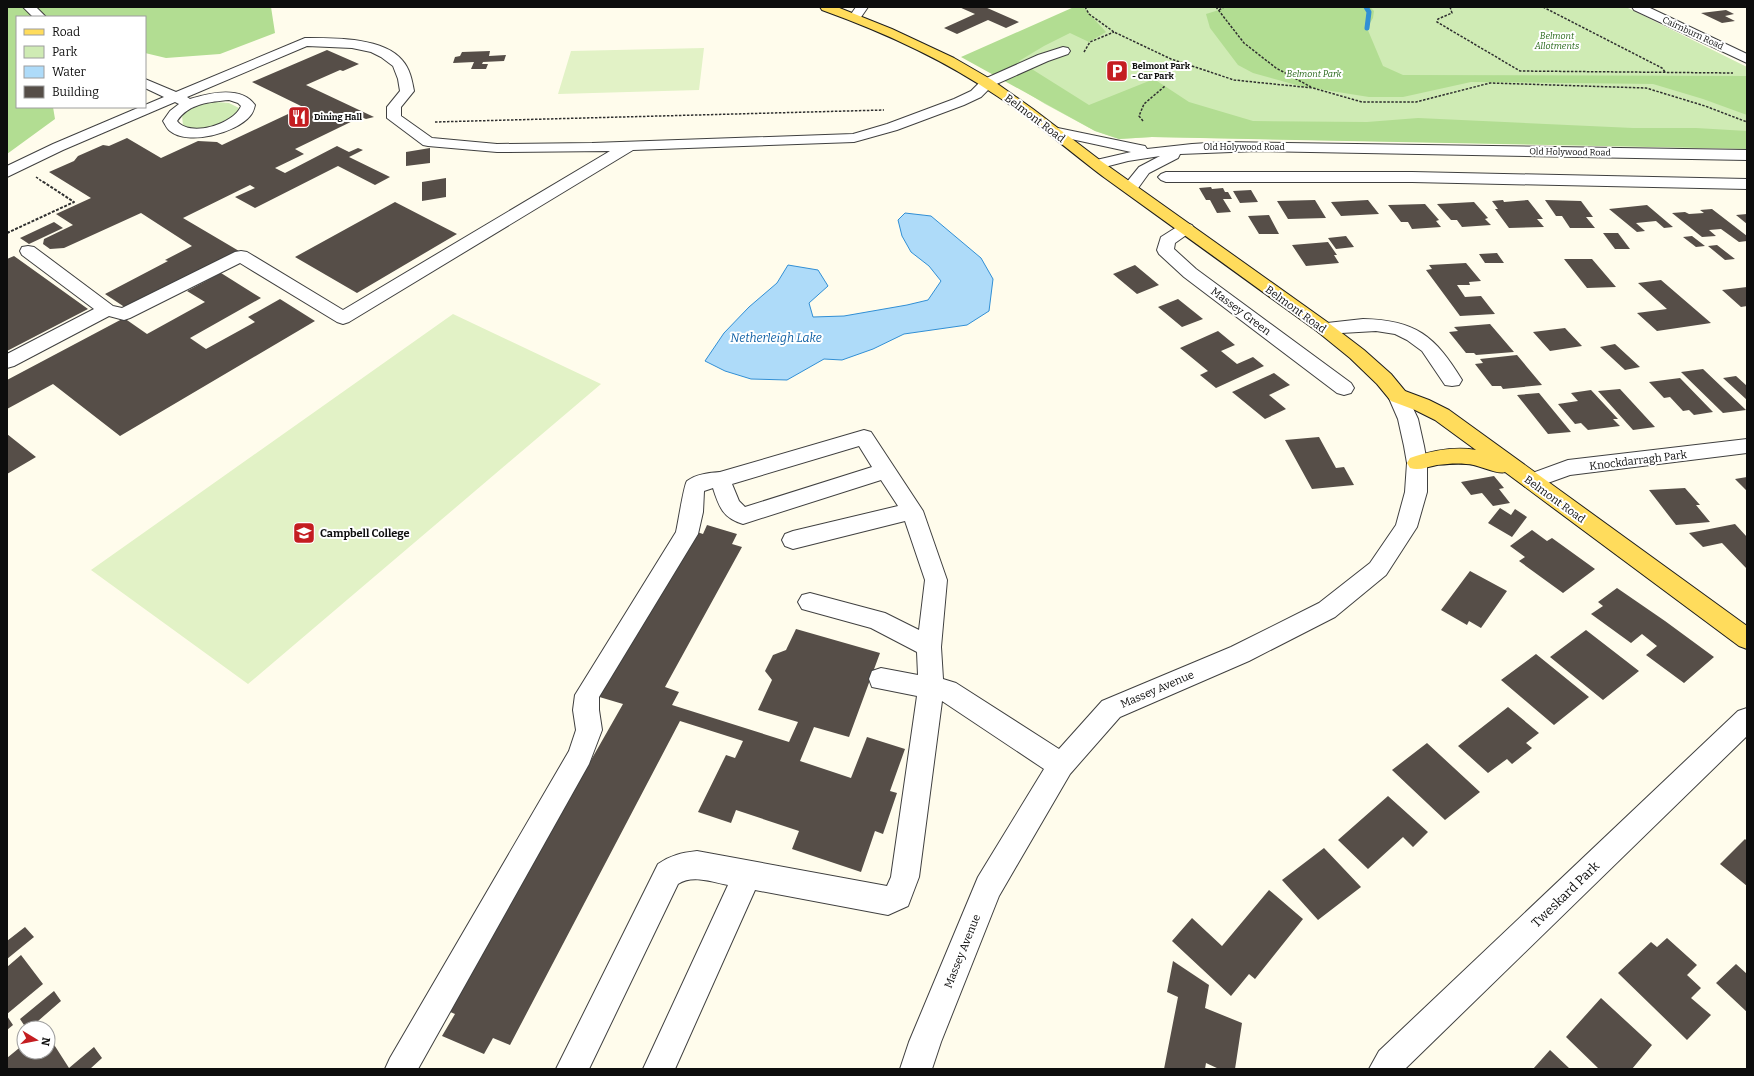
<svg xmlns="http://www.w3.org/2000/svg" width="1754" height="1076" viewBox="0 0 1754 1076" font-family="Bitter,serif">
<style>
.green{fill:#cfebb4}
.forest{fill:#b2dd92}
.pitch{fill:#e2f2c6}
.water{fill:#aedbf9;stroke:#318fd5}
.lines{fill:none;stroke-linecap:round;stroke-linejoin:round}
.stream{stroke:#318fd5;stroke-width:5}
.building{fill:#564e48}
.minor-casing{stroke:#404040;stroke-width:2}
.major-casing{stroke:#1e1e1e;stroke-width:2}
.path-far1{stroke:#2f2f2f;stroke-width:1.5;stroke-dasharray:2.5 1.5;stroke-linecap:butt}
.path{stroke:#2f2f2f;stroke-width:2;stroke-dasharray:3 1.5;stroke-linecap:butt}
.minor{fill:#fff;fill-rule:evenodd}
.major{fill:#ffdc5c;fill-rule:evenodd}
.labels{text-anchor:middle;stroke-width:4;stroke-linejoin:round;paint-order:stroke}
.far-street-label{font-size:9px;fill:#0d0d0d;stroke:#fff}
.far-park-label{font-size:9px;font-style:italic;fill:#28681a;stroke:#fff}
.far-poi-label{font-size:9px;font-weight:bold;fill:#0d0d0d;stroke:#fff;text-anchor:start}
.street-label{font-size:11px;fill:#0d0d0d;stroke:#fff}
.poi-label{font-size:11px;font-weight:bold;fill:#0d0d0d;stroke:#fff;text-anchor:start}
.water-label{font-size:12px;font-style:italic;fill:#0f60a5;stroke:#fff}
.near-street-label{font-size:13px;fill:#0d0d0d;stroke:#fff}
</style>
<rect width="100%" height="100%" fill="#fffcec"/>
<path class="green" d="M1074,7H1626L1747,67V148L1152,137L1119,139L1095,131L1045,104L992,71Z
M216,102L229,103L239,108L238,113C222,123 202,135 183,126L182,115C191,106 203,103 216,102Z"/>
<path class="forest" d="M7,7H271L275,33L220,54L166,58L145,53V17H17V107H53L55,119L7,154Z
M1074,7H1083L1106,32L1089,42L1070,33L1044,46L1019,61L1089,105L1154,79L1189,102L1253,121L1367,122L1418,118L1633,128H1696L1747,131V149L1152,137L1119,139L1095,131L961,57Z
M1224,7H1370L1374,11L1373,18L1367,28L1383,66L1403,75L1747,76V115L1703,99L1653,84L1471,82L1403,97H1369L1300,86L1253,73L1238,65L1210,28L1206,14L1219,10Z"/>
<path class="pitch" d="M704,48L699,90L558,94L571,51Z
M453,314L601,384L248,684L91,570Z"/>
<path class="water" d="M905,213L931,216L981,258L993,279L989,311L967,325L904,334L873,349L842,360L824,359L787,380L751,379L725,371L705,361L724,333L749,307L777,283L788,265L818,270L828,286L809,303L813,317L844,316L907,305L928,300L941,281L929,266L911,252L902,236L898,220Z"/>
<g class="lines">
<path class="stream" d="M1366,7L1369,12L1367,28"/>
</g>
<path class="building" d="M959,7H985L1019,22L1006,28L988,20L957,34L944,28L975,14Z
M1726,10L1734,14L1725,16L1735,21L1722,23L1701,13Z
M327,50L359,64L343,71L340,70L306,85L374,117L366,119L361,117L295,149L304,154L275,168L285,173L337,146L349,152L358,148L363,150L349,157L390,177L375,185L338,166L255,208L235,197L255,188L250,185L183,218L239,251L189,278L186,276L126,308L105,294L168,261L165,260L192,246L141,213L64,248L50,249L43,244L44,239L73,225L56,214L91,198L49,172L74,161L78,156L103,145L109,146L127,138L161,158L198,141L217,142L222,145L303,107L252,82Z
M490,51L489,56L506,55L504,61L483,62L482,64H488L486,69H471L474,62L453,63L455,57L460,56L462,52Z
M430,148V163L406,166V152Z
M446,178V197L422,201V182Z
M1211,187L1212,189L1223,188L1225,192H1228L1232,199H1223L1231,212L1217,213L1210,200H1206L1199,188Z
M1251,190L1258,202L1240,203L1233,191Z
M1315,200L1326,218L1288,219L1277,201Z
M1368,200L1379,214L1341,216L1331,202Z
M1503,200L1504,202L1528,200L1543,219H1537L1544,227L1509,228L1495,209H1498L1492,201Z
M1545,200L1581,201L1593,217H1586L1595,228H1570L1562,216H1556Z
M395,202L457,234L357,293L295,257Z
M1474,202L1488,218L1485,219L1491,225L1462,227L1457,220H1451L1437,204Z
M1425,204L1439,220L1436,221L1441,227L1412,229L1408,222H1401L1388,205Z
M1647,205L1673,227L1664,228L1656,221L1636,223L1645,231L1637,232L1609,209Z
M1712,209L1747,236V241L1739,242L1721,229L1709,230L1716,236L1702,237L1672,213L1685,212L1689,214L1704,213L1700,210Z
M1747,214V224L1736,215Z
M1269,215L1279,234H1259L1248,216Z
M54,222L63,228L29,244L20,238Z
M1603,233H1618L1630,249H1615Z
M1346,236L1354,247L1336,249L1328,238Z
M1692,236L1705,246L1696,247L1683,237Z
M1328,242L1337,255H1334L1339,263L1306,266L1292,245Z
M1717,245L1735,259L1725,260L1708,246Z
M1497,253L1504,263H1485L1479,254Z
M14,256L88,309L7,351V259Z
M1564,259H1592L1616,287L1587,288Z
M1466,263L1481,281L1469,282L1470,285H1457L1465,297L1481,296L1495,314L1460,316L1426,270L1432,269L1429,265Z
M1135,265L1159,285L1137,294L1113,274Z
M221,273L261,298L190,338L206,349L255,322L248,317L280,299L315,321L120,436L53,384L7,409V380L124,318L147,334L205,302L187,291Z
M1661,280L1711,323L1657,331L1637,313L1667,309L1638,283Z
M1747,287V306L1741,307L1722,290Z
M1178,299L1203,319L1182,327L1158,307Z
M1490,324L1514,352L1476,355L1474,353H1466L1449,332L1458,331L1454,327Z
M1565,328L1582,346L1550,351L1533,332Z
M1218,331L1235,345L1221,351L1237,364L1253,357L1264,366L1216,388L1200,375L1208,371L1180,348Z
M1615,344L1640,367L1625,370L1600,347Z
M1517,355L1542,385L1503,389L1501,386H1492L1475,364L1483,363L1480,359Z
M1703,369L1746,410L1723,413L1681,372Z
M1274,373L1290,385L1269,395L1286,409L1265,419L1232,392Z
M1736,376L1747,386V400L1723,378Z
M1680,378L1713,412L1694,415L1689,410L1683,411L1670,397L1664,398L1649,382Z
M1620,389L1655,427L1633,430L1598,391Z
M1591,390L1618,419H1613L1620,426L1588,430L1581,423L1575,424L1558,404L1578,401L1571,393Z
M1539,393L1571,432L1548,434L1517,395Z
M7,434L36,457L7,474Z
M1319,437L1336,468L1344,467L1354,485L1312,489L1285,440Z
M1494,476L1504,488L1499,489L1510,503L1493,506L1482,493L1471,495L1461,482Z
M1747,477V491L1735,479Z
M1685,488L1700,505H1696L1710,522L1676,525L1649,490Z
M1500,508L1511,515L1515,509L1527,517L1512,537L1488,523Z
M1735,524L1747,537V569L1722,543L1703,547L1689,533Z
M707,525L737,534L732,544L742,547L665,687L679,692L672,705L789,742L798,722L758,710L772,680L765,671L773,655L786,650L796,629L880,653L849,737L814,727L800,761L851,778L867,737L905,749L890,791L897,793L883,834L875,831L861,872L792,849L799,831L736,810L731,823L698,812L726,755L735,758L743,741L680,721L510,1045L493,1038L484,1054L442,1036L455,1014L448,1011L623,704L596,696L694,531L703,534Z
M1532,530L1547,541L1552,538L1595,569L1563,593L1519,561L1525,557L1510,546Z
M1470,571L1507,591L1481,628L1469,621L1467,625L1441,610Z
M1617,588L1665,621L1714,657L1684,683L1646,655L1657,646L1642,634L1631,643L1591,614L1603,606L1598,602Z
M1586,630L1639,671L1603,700L1550,657Z
M1536,654L1589,697L1554,725L1501,680Z
M1508,707L1539,733L1526,743L1532,748L1512,764L1507,759L1488,773L1458,746Z
M1427,743L1480,792L1445,820L1392,770Z
M1388,796L1428,832L1413,847L1403,837L1368,869L1338,840Z
M1745,839L1747,841V886L1720,864Z
M1324,848L1361,887L1318,920L1282,880Z
M1269,890L1303,919L1255,979L1249,974L1231,996L1172,941L1192,918L1222,946Z
M25,927L34,937L7,959V941Z
M1667,938L1697,965L1687,975L1701,988L1691,998L1711,1015L1687,1040L1618,973L1651,942L1657,947Z
M21,955L43,984L7,1014V967Z
M1173,961L1209,985L1205,1008L1242,1023L1235,1069H1219L1206,1063L1205,1069H1164L1178,997L1167,992Z
M1736,964L1747,974V1012L1716,983Z
M54,991L61,1001L30,1028H26L20,1019Z
M1601,998L1652,1045L1632,1069H1599L1566,1037Z
M7,1016L13,1025L7,1030Z
M53,1043L69,1068L94,1047L102,1058L90,1069H7V1058L24,1044V1052H33L37,1057L43,1052H48V1048Z
M1550,1050L1570,1069H1533Z"/>
<g class="lines">
<g class="minor-casing">
<path id="minor" d="M23,7H36L46,17H33Z
M856,7H868L859,20H851L849,17Z
M1632,7H1648L1747,54V63L1634,10Z
M305,38C332,38 383,37 402,60C410,69 412,80 414,91L401,107V116L432,138L497,144L592,143L853,134L887,124L954,99L971,91L982,80L1038,55L1063,47L1068,48L1070,51L1068,54L1048,61L992,86L981,97L964,105L897,130L854,142L633,150L349,322L343,324L337,322L240,263L130,318L124,320L109,316L14,366L7,368V354L94,309L22,255L20,251L22,247L28,246L34,247L113,306L122,308L235,252L241,251L247,252L343,310L610,151L497,152L428,146L423,145L387,118V107L400,91L398,79L393,66L381,57L371,52L352,48L307,46L187,97L190,99C209,93 241,85 255,105C254,109 253,113 250,116C236,133 188,146 170,131C167,129 165,124 163,121L170,111L179,104L175,102L63,150L7,177V166L53,144L140,107H145V105L164,97L145,88V79L176,92ZM229,100L238,103L241,106C234,124 190,138 177,121C189,103 210,102 229,100Z
M1053,127L1140,145L1145,146L1147,149L1192,144L1224,142L1747,150V160L1257,151L1180,154L1178,158L1149,173L1136,191L1130,193L1124,191L1122,188L1139,167L1160,156L1128,161L1097,169L1092,167L1089,164L1092,161L1131,152L1048,134L1046,131L1048,128Z
M1166,172H1412L1747,179V189L1412,182H1166L1161,180L1158,177L1161,174Z
M1186,223L1192,225L1194,228L1192,231L1175,243L1174,249L1196,269L1351,383L1354,388L1351,393L1344,395L1337,393L1184,277L1159,254L1157,250L1161,237L1180,225Z
M1363,319C1416,320 1435,336 1462,380L1459,385L1452,386L1445,385L1422,351L1407,340L1395,334L1376,331L1324,334L1318,332L1315,328L1318,324Z
M1398,389L1405,391L1418,419L1424,446L1427,463V492L1417,527L1386,575L1335,617L1249,661L1120,717L1070,774L999,896L941,1042L932,1069H900L909,1042L978,877L1044,769L942,701L919,877L908,906L888,915L755,890L675,1069H643L728,885C713,882 692,874 678,884L589,1069H556L658,864C671,855 681,853 697,851L887,886L891,877L917,696L872,687L869,679L872,671L881,668L918,675L917,652L871,628L802,609L798,602L802,595L810,593L885,613L919,630L925,580L905,521L793,549L785,546L782,540L785,534L793,531L898,506L881,480L743,524C723,518 719,507 713,488L704,491L703,512L698,534L599,697V710L602,730L589,764L418,1069H385L390,1058L569,751L576,730L573,710L575,695L676,532C678,524 684,484 687,481C696,474 709,473 720,472L864,430L871,432L923,511L947,580L941,647L943,679L956,683L1059,749L1102,701L1231,647L1319,603L1370,563L1396,525L1405,492L1407,463L1404,446L1398,419L1388,396L1391,391ZM859,446L872,467L745,507L739,501L732,484Z
M1747,439V453L1570,475L1531,489L1524,486L1521,481L1524,476L1568,460Z
M1747,708V736L1405,1069H1369L1379,1051L1738,711Z"/>
</g>
<g class="major-casing">
<path id="major" d="M820,7H837L892,29L954,58L992,80L1033,109L1101,161L1330,324L1364,350L1391,374L1405,391L1429,400L1449,410L1747,626V649L1739,646L1505,472C1497,475 1478,464 1466,464C1456,463 1447,464 1437,465C1427,467 1419,471 1410,468L1407,463L1410,458C1431,451 1453,446 1476,450L1435,420L1415,410L1391,401L1377,384L1350,358L1318,332C1247,280 1176,229 1105,178C1069,151 1035,121 997,96C943,59 883,32 822,10Z"/>
</g>
<path class="path-far1" d="M1085,7L1089,14L1114,32L1171,59L1234,80L1313,88L1362,102H1416L1490,83L1646,88L1705,106L1747,122
M1216,7L1244,43L1276,68L1311,87
M1450,7L1452,13L1438,19L1437,22L1520,71L1733,73
M1543,7L1662,68L1665,72
M1219,10L1224,7
M1084,52L1090,42L1114,32
M1143,121L1139,116L1144,104L1165,86
M435,122L884,110
M36,177L43,182"/>
<path class="path" d="M7,233L74,202L42,181"/>
<use href="#minor" class="minor"/>
<use href="#major" class="major"/>
</g>
<defs>
<g id="parking-square" transform="scale(1.15)"><rect x="-9" y="-9" width="18" height="18" rx="4" fill="#c41d21" stroke="#fff"/><path d="M-3.5-5.5H1a3.5 3.5 0 0 1 0 7H-1V5.5H-3.5ZM-1-3.4V-.6H.8a1.4 1.4 0 0 0 0-2.8Z" fill="#fff"/></g>
<g id="restaurant-square" transform="scale(1.15)"><rect x="-9" y="-9" width="18" height="18" rx="4" fill="#c41d21" stroke="#fff"/><path d="M-5-6h1v4h1v-4h1v4h1v-4h1v5L-1.5 .5V6h-2V.5L-5-1ZM5-6V6H3V1.5H1.5Q1.5-4 5-6Z" fill="#fff"/></g>
<g id="school-square" transform="scale(1.15)"><rect x="-9" y="-9" width="18" height="18" rx="4" fill="#c41d21" stroke="#fff"/><path d="M0-5L7-2L0 1L-7-2ZM-4 1L0 2.5L4 1V4Q0 6-4 4Z" fill="#fff"/></g>
</defs>
<g fill-rule="evenodd">
<use href="#parking-square" x="1117" y="71"/>
<use href="#restaurant-square" x="299" y="117"/>
<use href="#school-square" x="304" y="533"/>
</g>
<g class="labels">
<g class="far-street-label">
<text transform="translate(1693 33) rotate(25)" y="3">Cairnburn Road</text>
<text x="1244" y="150">Old Holywood Road</text>
<text transform="translate(1570 152) rotate(1)" y="3">Old Holywood Road</text>
</g>
<g class="far-park-label">
<text x="1557" y="39">Belmont<tspan x="1557" dy="10">Allotments</tspan></text>
<text x="1314" y="77">Belmont Park</text>
</g>
<g class="far-poi-label">
<text x="1132" y="69">Belmont Park<tspan x="1132" dy="10">- Car Park</tspan></text>
<text x="314" y="120">Dining Hall</text>
</g>
<g class="street-label">
<text transform="translate(1035 118) rotate(37)" y="4">Belmont Road</text>
<text transform="translate(1296 309) rotate(36)" y="4">Belmont Road</text>
<text transform="translate(1241 311) rotate(37)" y="4">Massey Green</text>
<text transform="translate(1638 460) rotate(-7)" y="4">Knockdarragh Park</text>
<text transform="translate(1555 499) rotate(36)" y="4">Belmont Road</text>
<text transform="translate(1157 689) rotate(-23)" y="4">Massey Avenue</text>
<text transform="translate(962 951) rotate(-68)" y="4">Massey Avenue</text>
</g>
<g class="poi-label">
<text x="320" y="537">Campbell College</text>
</g>
<g class="water-label">
<text x="776" y="342">Netherleigh Lake</text>
</g>
<g class="near-street-label">
<text transform="translate(1565 894) rotate(-44)" y="5">Tweskard Park</text>
</g>
</g>
<rect width="1754" height="1076" fill="none" stroke="#0d0d0d" stroke-width="16"/>
<rect x="16" y="16" width="130" height="92" fill="#ffffff" stroke="#9e9e9e"/>
<rect x="24" y="29" width="20" height="6" fill="#ffdc5c" stroke="#9e9e9e"/>
<text x="52" y="36" font-size="12" fill="#0d0d0d">Road</text>
<rect x="24" y="46" width="20" height="12" fill="#cfebb4" stroke="#9e9e9e"/>
<text x="52" y="56" font-size="12" fill="#0d0d0d">Park</text>
<rect x="24" y="66" width="20" height="12" fill="#aedbf9" stroke="#9e9e9e"/>
<text x="52" y="76" font-size="12" fill="#0d0d0d">Water</text>
<rect x="24" y="86" width="20" height="12" fill="#564e48" stroke="#9e9e9e"/>
<text x="52" y="96" font-size="12" fill="#0d0d0d">Building</text>
<g transform="translate(36 1040) rotate(100)"><circle r="19" fill="#ffffff" stroke="#9e9e9e"/>
<path d="M0-3L7 15L0 10L-7 15Z" fill="#c41d21"/>
<text y="-6" font-size="11" font-weight="bold" text-anchor="middle" fill="#0d0d0d">N</text>
</g>
</svg>
